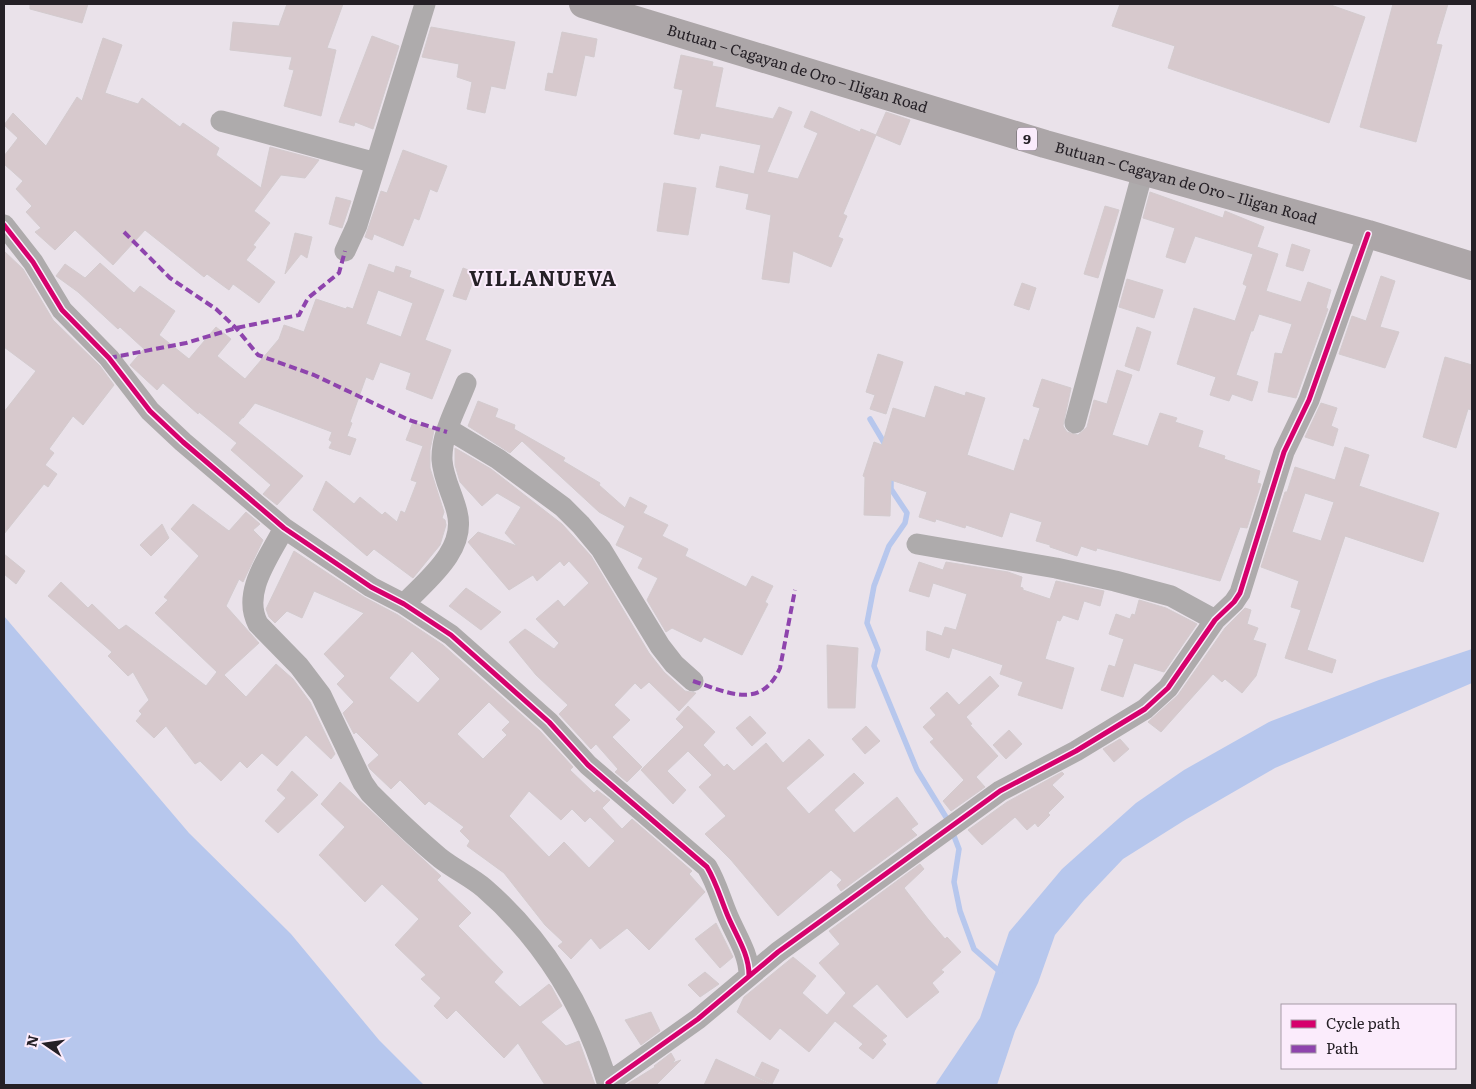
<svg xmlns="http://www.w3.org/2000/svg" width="1476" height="1089" viewBox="0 0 1476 1089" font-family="Literata,serif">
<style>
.water{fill:#b7c7ed}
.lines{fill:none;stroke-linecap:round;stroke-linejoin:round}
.stream{stroke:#b7c7ed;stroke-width:5.5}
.building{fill:#d7c9cd;stroke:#d3cbce;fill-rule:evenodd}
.minor{stroke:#aeabac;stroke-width:21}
.trunk{stroke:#aca6a8;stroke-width:28}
.quiet{stroke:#8e44ad;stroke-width:4;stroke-dasharray:8 4;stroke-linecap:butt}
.cycleway-casing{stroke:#fbecfc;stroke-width:8}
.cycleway{stroke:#d6006c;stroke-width:5}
.labels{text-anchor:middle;stroke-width:4;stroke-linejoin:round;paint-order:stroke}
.shield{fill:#fbecfc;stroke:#655d66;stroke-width:1}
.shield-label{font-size:14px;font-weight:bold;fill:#252026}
.street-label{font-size:15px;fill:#252026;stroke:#fbecfc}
.district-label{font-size:20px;font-weight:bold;letter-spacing:1px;fill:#252026;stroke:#fbecfc}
</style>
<rect width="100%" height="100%" fill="#eae2ea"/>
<path class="water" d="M4,616L189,833L291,934L379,1040L424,1085H4Z
M1472,649V683L1275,768L1185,820L1123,859L1084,900L1055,935L1038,983L1015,1031L997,1085H935L980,1018L1009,932L1062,869L1136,803L1184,770L1269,722L1379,680Z"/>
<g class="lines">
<path class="stream" d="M870,419L886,446
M891,474V489L907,513L905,523L889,546L874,586L867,623L878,650L874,666L917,770L949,822
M952,831L959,849L954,882L960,911L974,949L1000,972"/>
</g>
<path class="building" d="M30,4H88L82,23L30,9Z
M287,4H343L327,48L336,50L321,116L284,106L294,70L289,69L292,57L230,50L233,22L279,26Z
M1120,4H1328L1365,17L1329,123L1168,68L1175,46L1112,26Z
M1393,4H1448L1436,44L1442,45L1416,142L1360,127Z
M431,27L515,42L505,89L491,86L485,113L467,109L472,82L457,77L459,64L422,57Z
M562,32L597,39L594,57L585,55L576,96L545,90L548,73L553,74Z
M372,36L399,46L373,129L355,122L354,126L339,122Z
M103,38L122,45L105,93L138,104L142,98L180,127L183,123L219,148L216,155L261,188L270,147L319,160L305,178L281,175L254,211L270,223L253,245L256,247L246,260L275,282L259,303L233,284L229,290L207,274L204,277L145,230L113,265L75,230L55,250L35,232L41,228L26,212L32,206L16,189L23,181L4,164V156L18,138L4,125L13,113L46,146L77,97L82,101Z
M681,55L713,62L712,66L723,68L715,107L773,119L779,107L792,112L767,172L798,179L818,133L804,127L811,111L860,132L861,129L876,135L843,214L847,216L838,237L843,239L831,267L793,251L789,283L762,279L771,215L746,209L749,194L716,187L720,166L754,174L761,145L701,133L699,139L674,134L683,90L674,88Z
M886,112L910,120L900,145L876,135Z
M403,150L447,166L437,192L430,189L419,220L414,218L403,246L374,234L372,240L365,237L381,191L387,193Z
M664,183L696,188L688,235L657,231Z
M1150,192L1223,218L1225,211L1264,227L1257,247L1278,254L1266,291L1301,302L1308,282L1331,290L1326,308L1328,309L1296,398L1268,392L1275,353L1282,354L1292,324L1259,314L1253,331H1251L1236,375L1258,382L1252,401L1232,394L1229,401L1210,395L1216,377L1177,364L1194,308L1235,321L1247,286L1243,284L1253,254L1195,236L1185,263L1166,257L1175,228L1143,218Z
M336,197L351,201L342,228L329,224Z
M1105,206L1119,210L1098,278L1084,274Z
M295,233L312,237L307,258L301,254L285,274Z
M1292,244L1310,250L1303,271L1286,266Z
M4,251L23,269L53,320L100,366L114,385L83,425L73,416L49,449L54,453L45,465L57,474L48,487L44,484L4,534V412L36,371L4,347Z
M100,263L134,293L140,286L175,311L159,335L189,359L216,327L231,339L217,356L245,379L279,339L284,325L304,332L316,299L346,309L347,307L353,309L369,264L394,273L396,266L411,271L409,277L444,290L425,340L451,350L432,399L406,389L411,373L380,362L373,380L366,377L350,422L352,423L347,436L356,439L350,455L329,448L332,442L329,440L332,432L255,403L243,418L240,417L242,418L238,423L303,476L277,505L263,494L271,485L231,450L237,443L199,412L198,414L163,383L157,390L130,365L144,349L120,327L118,329L78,292L56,276L65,264L85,278ZM378,290L413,303L401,337L366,324Z
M463,268L476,273L466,300L453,296Z
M1381,276L1395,281L1380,327L1399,332L1385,368L1339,354L1352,316L1366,321Z
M1127,279L1163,290L1154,318L1119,307Z
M1022,283L1036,288L1029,310L1014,305Z
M1137,327L1151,332L1139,371L1125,366Z
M878,354L903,362L886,414L870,409L875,395L866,392Z
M1445,357L1472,365V410L1468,409L1456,448L1423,437Z
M1117,370L1132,375L1112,435L1148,446L1160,413L1177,418L1175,422L1203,431L1198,447L1225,456L1224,459L1260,471L1257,483L1261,484L1247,528L1240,527L1220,581L1097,548L1096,551L1081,546L1077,556L1050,547V545L1036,541L1042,522L1010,512L1002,537L966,525L965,528L936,519L935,522L919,517L927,492L891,480L890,516L864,515L865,477L863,476L874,442L882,445L893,408L925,418L935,386L965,396L966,392L985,398L967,455L1014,471L1024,439L1029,441L1040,408L1033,406L1042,379L1071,388L1063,426L1067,432L1078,435L1087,427L1094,400L1107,404Z
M478,401L498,409L495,417L515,425L514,429L565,458L563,461L600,483L599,485L625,508L630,497L647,506L643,513L668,525L662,536L688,549L685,556L746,587L752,576L773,586L765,602L768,604L742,655L704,637L701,642L672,628L666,632L647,600L658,578L638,568L643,558L616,545L625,526L599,512L522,441L510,453L468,426Z
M1321,403L1337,408L1331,426L1338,429L1333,446L1305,437Z
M413,422L434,430L430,450V468L444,512L442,518L445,520L446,525L440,545L413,578L374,549L367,556L313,510L326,481L354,504L360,497L382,515L385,512L397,522L401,511L405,513L417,482L411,480L423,446L406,440Z
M1345,447L1369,455L1359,486L1439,513L1423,562L1345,536L1307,650L1336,660L1332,673L1285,658L1301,610L1291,607L1299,581L1261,567L1285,492H1287L1295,467L1335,480ZM1305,493L1334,502L1321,541L1292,532Z
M455,448L491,469L562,524L591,556L649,653L664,672L685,691L696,693L679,711L649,682L641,689L635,683L614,705L630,720L612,737L642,767L627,782L615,772L618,769L596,744L591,749L559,714L568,705L536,675L509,642L525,629L554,649L559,643L536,619L558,600L564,607L589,583L569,561L564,566L560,561L537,581L533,575L509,590L468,542L478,532L517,546L505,533L521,507L497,493L482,506L460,482L455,465Z
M193,504L229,531L246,512L260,524L253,530L263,540L243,582L239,579L226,606L259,643L224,675L246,697L276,664L293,679L310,702L335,754L331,759L306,735L277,766L262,753L247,768L240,761L221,781L200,761L195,764L166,726L154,738L136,721L142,714L139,711L149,700L133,672L128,676L108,656L112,652L48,596L61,582L88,608L92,604L119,630L126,625L206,686L217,672L155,613L168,600L164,597L199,556L171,529Z
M162,524L169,538L151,556L140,545Z
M294,551L364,597L398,615L443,645L540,731L573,767L570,770L594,793L597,790L610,800L602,808L622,829L632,819L692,871L689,874L705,892L649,950L627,928L600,949L591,938L571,959L558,946L563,942L545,925L504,873L467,846L470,841L460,831L464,827L429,801L425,805L400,780L391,789L370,769L368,765L379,755L356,732L354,734L343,713L354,702L337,684L345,676L324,654L364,613L314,591L302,618L287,611L275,623L269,617L266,609ZM412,651L440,679L418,703L389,678ZM489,702L510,722L502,730L507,735L483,759L457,734ZM529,791L561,820L572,809L585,822L590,817L615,841L589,868L564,842L549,857L509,816Z
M4,554L25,571L16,584L4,574Z
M919,562L943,570L946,562L1008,572L1022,577L1020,587L1023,588V590L1050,599L1056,581L1104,591L1100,606L1084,601L1078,620L1063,615L1060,621L1057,620L1045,659L1074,668L1062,709L1018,695L1023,682L1000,674L1003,665L952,648L949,658L926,650L927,631L942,636L945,627L956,630L967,594L933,583L929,597L909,591Z
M466,588L501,612L481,630L449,606Z
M1139,600L1166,608L1197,624L1164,672L1134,663L1123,697L1101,690L1109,665L1115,667L1124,639L1109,634L1116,614L1130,619L1132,614L1135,615Z
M1245,608L1251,610L1247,624L1258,628L1253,640L1266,644L1256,676L1242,693L1225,679L1222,682L1213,674L1161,732L1148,722L1178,695L1225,628Z
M827,645L858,648L855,708H828Z
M990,676L999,686L966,717L972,724L970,725L998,756L976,777L985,787L951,811L943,801L964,780L930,742L934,739L923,727L936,715L930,708L947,692L959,705Z
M688,706L715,732L703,745L724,767L727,764L734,771L766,743L783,763L809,739L824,755L786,788L809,814L854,773L864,783L834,810L854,833L897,797L918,824L911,829L917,835L841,891L837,885L842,880L831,870L778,916L731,860L705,834L726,816L699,787L712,775L688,751L667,771L686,790L673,804L641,770L684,727L676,719Z
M750,716L766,733L752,746L736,728Z
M866,726L880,741L865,754L852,739Z
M1009,730L1022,744L1006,759L993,745Z
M1120,739L1129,749L1114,762L1103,749Z
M292,771L318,795L278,833L265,821L286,798L277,790Z
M1062,772L1064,774L1052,785L1064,797L1048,813L1050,815L1038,827L1035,823L1027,830L1015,817L982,845L968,830L1007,802Z
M340,782L441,876L437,880L471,913L458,926L503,972L494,982L520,1007L549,984L551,986L562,1006L541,1022L566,1046L579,1041L595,1085H545L518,1043L504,1058L456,1010L447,1019L434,1006L441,998L421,979L426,975L395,945L419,919L382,884L365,902L319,855L345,827L321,804Z
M920,864L924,869L904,888L928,919L945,939L947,937L961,952L941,970L944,972L932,983L939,992L907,1018L877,984L852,1006L887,1036L882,1040L886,1044L873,1059L859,1048L863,1044L835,1021L809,1052L780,1028L770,1040L737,1012L744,997L793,957L816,976L802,993L827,1015L846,993L819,963L840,944L829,931Z
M716,923L733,957L720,968L695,939Z
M705,972L719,984L700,997L688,985Z
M651,1012L660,1031L641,1045L625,1020Z
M671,1053L675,1060L672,1063L681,1060L656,1085H626L655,1067L654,1066Z
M716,1059L772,1085H704Z
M762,1062L779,1070L772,1084L755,1076Z"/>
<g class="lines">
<path class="minor" d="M221,121L376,163
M4,225L33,262L62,310L109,358L150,411L183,442L284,528L371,587L404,604L451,635L549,722L588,765L707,867C716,882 720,897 727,914C735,934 749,953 749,975
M345,251L357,225L425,4
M1075,423L1143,171
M448,429L498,459L563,507L581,525L601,549L660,646L674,664L693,681
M284,528C270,556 241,592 258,624L299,666L321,695L363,783L370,793C392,815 416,838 440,858C454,869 471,877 484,888C544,940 586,1009 608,1085
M917,544L1056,568L1115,581L1171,596L1215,620
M404,604C427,580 467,550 457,512C453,495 443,478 442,460C441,434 457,407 466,383
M608,1083L698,1019L778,952L1000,791L1076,751L1145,709L1168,688L1215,620L1234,602L1240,593L1284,452L1309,400L1368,234"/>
<path class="trunk" id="s1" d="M583,4L1045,144L1368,234L1472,266"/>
<path class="quiet" d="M124,232L170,278L216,309L236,328L258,355L314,375L409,420L447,432
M109,358L186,343L236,328L299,315L308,298L339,273L345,251
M693,681C727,692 761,711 780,668L795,590"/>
<g class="cycleway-casing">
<path id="cycleway" d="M4,225L33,262L62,310L109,358L150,411L183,442L284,528L371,587L404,604L451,635L549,722L588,765L707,867C716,882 720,897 727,914C735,934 749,953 749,975
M608,1083L698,1019L778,952L1000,791L1076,751L1145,709L1168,688L1215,620L1234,602L1240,593L1284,452L1309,400L1368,234"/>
</g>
<use href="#cycleway" class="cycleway"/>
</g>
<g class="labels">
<rect class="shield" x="1017" y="127.5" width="20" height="23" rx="4"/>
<g class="shield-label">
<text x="1027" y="144">9</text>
</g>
<g class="street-label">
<text dy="5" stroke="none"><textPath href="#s1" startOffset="224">Butuan – Cagayan de Oro – Iligan Road</textPath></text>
<text dy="5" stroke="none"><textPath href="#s1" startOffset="629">Butuan – Cagayan de Oro – Iligan Road</textPath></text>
</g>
<g class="district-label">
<text x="543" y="286">VILLANUEVA</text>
</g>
</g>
<rect width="1476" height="1089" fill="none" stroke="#252026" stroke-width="10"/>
<rect x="1281" y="1004" width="175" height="65" fill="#fbecfc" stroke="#a59aa6"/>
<rect x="1291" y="1020" width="25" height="8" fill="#d6006c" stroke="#a59aa6"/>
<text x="1326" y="1029" font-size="15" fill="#252026">Cycle path</text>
<rect x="1291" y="1045" width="25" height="8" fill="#8e44ad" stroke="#a59aa6"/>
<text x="1326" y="1054" font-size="15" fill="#252026">Path</text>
<g transform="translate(45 1044) rotate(283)" stroke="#fbecfc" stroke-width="4" paint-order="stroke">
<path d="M0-4L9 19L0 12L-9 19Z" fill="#252026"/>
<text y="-8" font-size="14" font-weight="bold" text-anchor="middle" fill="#252026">N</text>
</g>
</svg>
